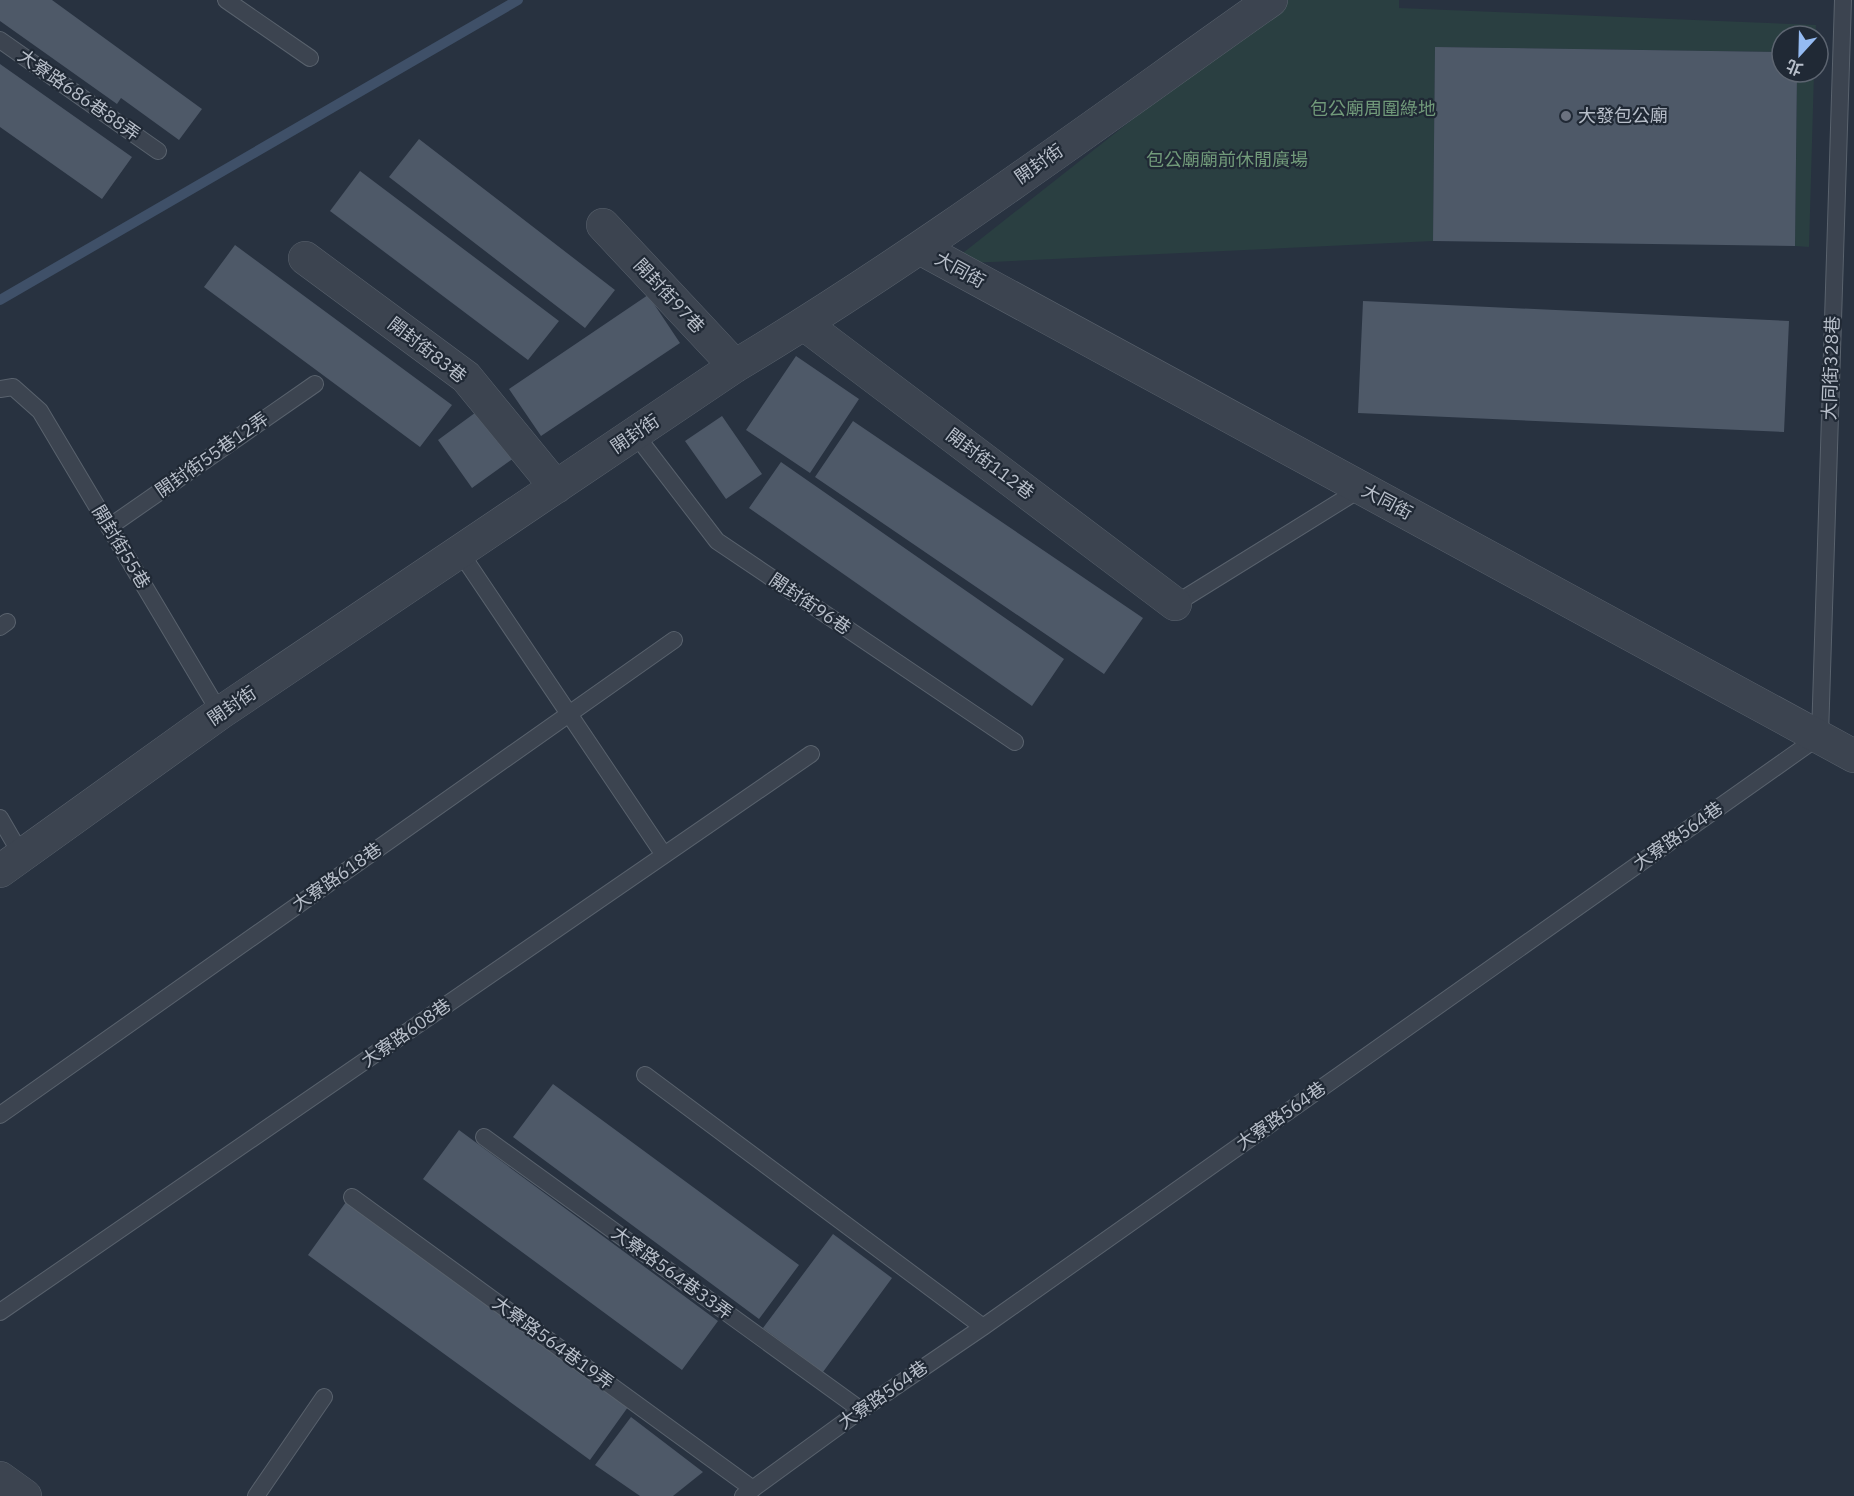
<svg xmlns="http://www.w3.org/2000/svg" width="1854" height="1496" viewBox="0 0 1854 1496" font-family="'IBM Plex Sans','Noto Sans TC',sans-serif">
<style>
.green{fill:#2a3f41}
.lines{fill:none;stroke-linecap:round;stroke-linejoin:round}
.stream{stroke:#3f5068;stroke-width:10}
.building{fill:#4e5968}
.service-casing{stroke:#59626d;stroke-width:18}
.minor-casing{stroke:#59626d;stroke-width:34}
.tertiary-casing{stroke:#59626d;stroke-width:34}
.service{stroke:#3c4450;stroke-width:16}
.minor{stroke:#3c4450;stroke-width:33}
.tertiary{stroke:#3c4450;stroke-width:33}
.worship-dot{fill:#6b7280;stroke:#202935;stroke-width:2}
.labels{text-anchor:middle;stroke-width:4.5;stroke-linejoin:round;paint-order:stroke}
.street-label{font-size:18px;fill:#b8bfca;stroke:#202935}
.park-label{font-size:18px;fill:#719a7a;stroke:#202935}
.poi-label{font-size:18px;fill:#b8bfca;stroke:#202935;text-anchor:start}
</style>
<rect width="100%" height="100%" fill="#283240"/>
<path class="green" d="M1284,0H1399V8L1816,25L1815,36H1782V52L1435,47L1433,241L949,264Z
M1797,72H1814L1809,247L1795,246Z"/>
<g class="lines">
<path class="stream" d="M0,300L518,0"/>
</g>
<path class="building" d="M0,0H52L202,109L179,140L121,98L117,104L0,21Z
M1435,47L1782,52V72H1797L1795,246L1433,241Z
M0,64L132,157L102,199L0,127Z
M419,139L615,290L585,328L389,177Z
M360,171L559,321L528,360L330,211Z
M235,245L452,405L420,447L204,287Z
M648,295L680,343L541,436L509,389Z
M1363,301L1789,321L1784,432L1358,413Z
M796,356L859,399L810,473L746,430Z
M483,407L518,455L472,488L438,440Z
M722,416L762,474L726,499L685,441Z
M853,421L1143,618L1104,674L815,477Z
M781,462L1064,659L1032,706L749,508Z
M553,1084L799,1265L759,1319L513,1137Z
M459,1130L718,1321L682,1370L423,1179Z
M346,1202L628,1407L590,1460L308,1255Z
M833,1234L892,1278L823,1372L763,1328Z
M631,1417L703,1472L673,1496H640L595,1465Z"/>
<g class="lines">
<g class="service-casing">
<path id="service" d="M226,0L310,58
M0,40L158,151
M0,389L13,387L40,411L220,713
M635,434L717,541L1015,742
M109,527L315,384
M460,552L664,855
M1175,604L1362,488
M0,627L7,622
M0,818L22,856
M645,1075L983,1327
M0,1115L674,640
M484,1137L861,1410
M352,1197L753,1489
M0,1312L811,754
M256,1496L324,1397
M743,1496L861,1410L983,1327L1820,736L1843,0"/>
</g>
<g class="minor-casing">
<path id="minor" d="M603,225L735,366
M920,248L1854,756
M305,258L466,377L556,487
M804,324L1175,604
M0,871L220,713L735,366C920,255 1094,125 1271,0"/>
</g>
<g class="tertiary-casing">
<path id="tertiary" d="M0,1478L25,1496"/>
</g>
<use href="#service" class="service"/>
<use href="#minor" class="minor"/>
<use href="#tertiary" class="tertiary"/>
</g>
<circle class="worship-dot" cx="1566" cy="116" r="6"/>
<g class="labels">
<g class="street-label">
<text transform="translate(79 95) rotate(35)" y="6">大寮路686巷88弄</text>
<text transform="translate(1039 164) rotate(-35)" y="6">開封街</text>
<text transform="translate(960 270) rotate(29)" y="6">大同街</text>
<text transform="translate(669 296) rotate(47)" y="6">開封街97巷</text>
<text transform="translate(427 350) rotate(38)" y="6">開封街83巷</text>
<text transform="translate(1831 368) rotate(-88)" y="6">大同街328巷</text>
<text transform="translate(635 434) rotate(-34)" y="6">開封街</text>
<text transform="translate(212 455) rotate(-35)" y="6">開封街55巷12弄</text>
<text transform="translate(990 464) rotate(37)" y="6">開封街112巷</text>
<text transform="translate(1387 502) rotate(28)" y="6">大同街</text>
<text transform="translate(121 547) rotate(59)" y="6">開封街55巷</text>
<text transform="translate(810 604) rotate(34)" y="6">開封街96巷</text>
<text transform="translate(232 706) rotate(-34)" y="6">開封街</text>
<text transform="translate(1678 836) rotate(-35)" y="6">大寮路564巷</text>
<text transform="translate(337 877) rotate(-35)" y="6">大寮路618巷</text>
<text transform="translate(406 1033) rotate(-35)" y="6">大寮路608巷</text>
<text transform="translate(1281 1116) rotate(-35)" y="6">大寮路564巷</text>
<text transform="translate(672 1273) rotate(36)" y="6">大寮路564巷33弄</text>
<text transform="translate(553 1343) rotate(36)" y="6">大寮路564巷19弄</text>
<text transform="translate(883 1395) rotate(-35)" y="6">大寮路564巷</text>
</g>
<g class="park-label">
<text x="1373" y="115">包公廟周圍綠地</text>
<text x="1227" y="166">包公廟廟前休閒廣場</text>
</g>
<g class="poi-label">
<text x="1578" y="122">大發包公廟</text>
</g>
</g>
<g transform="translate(1800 54) rotate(202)"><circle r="28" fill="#202935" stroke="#5d6571" stroke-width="1.5"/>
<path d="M0-4.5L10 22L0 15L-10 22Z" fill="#95bbf2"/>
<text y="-9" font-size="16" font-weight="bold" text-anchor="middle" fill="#b8bfca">北</text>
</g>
</svg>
